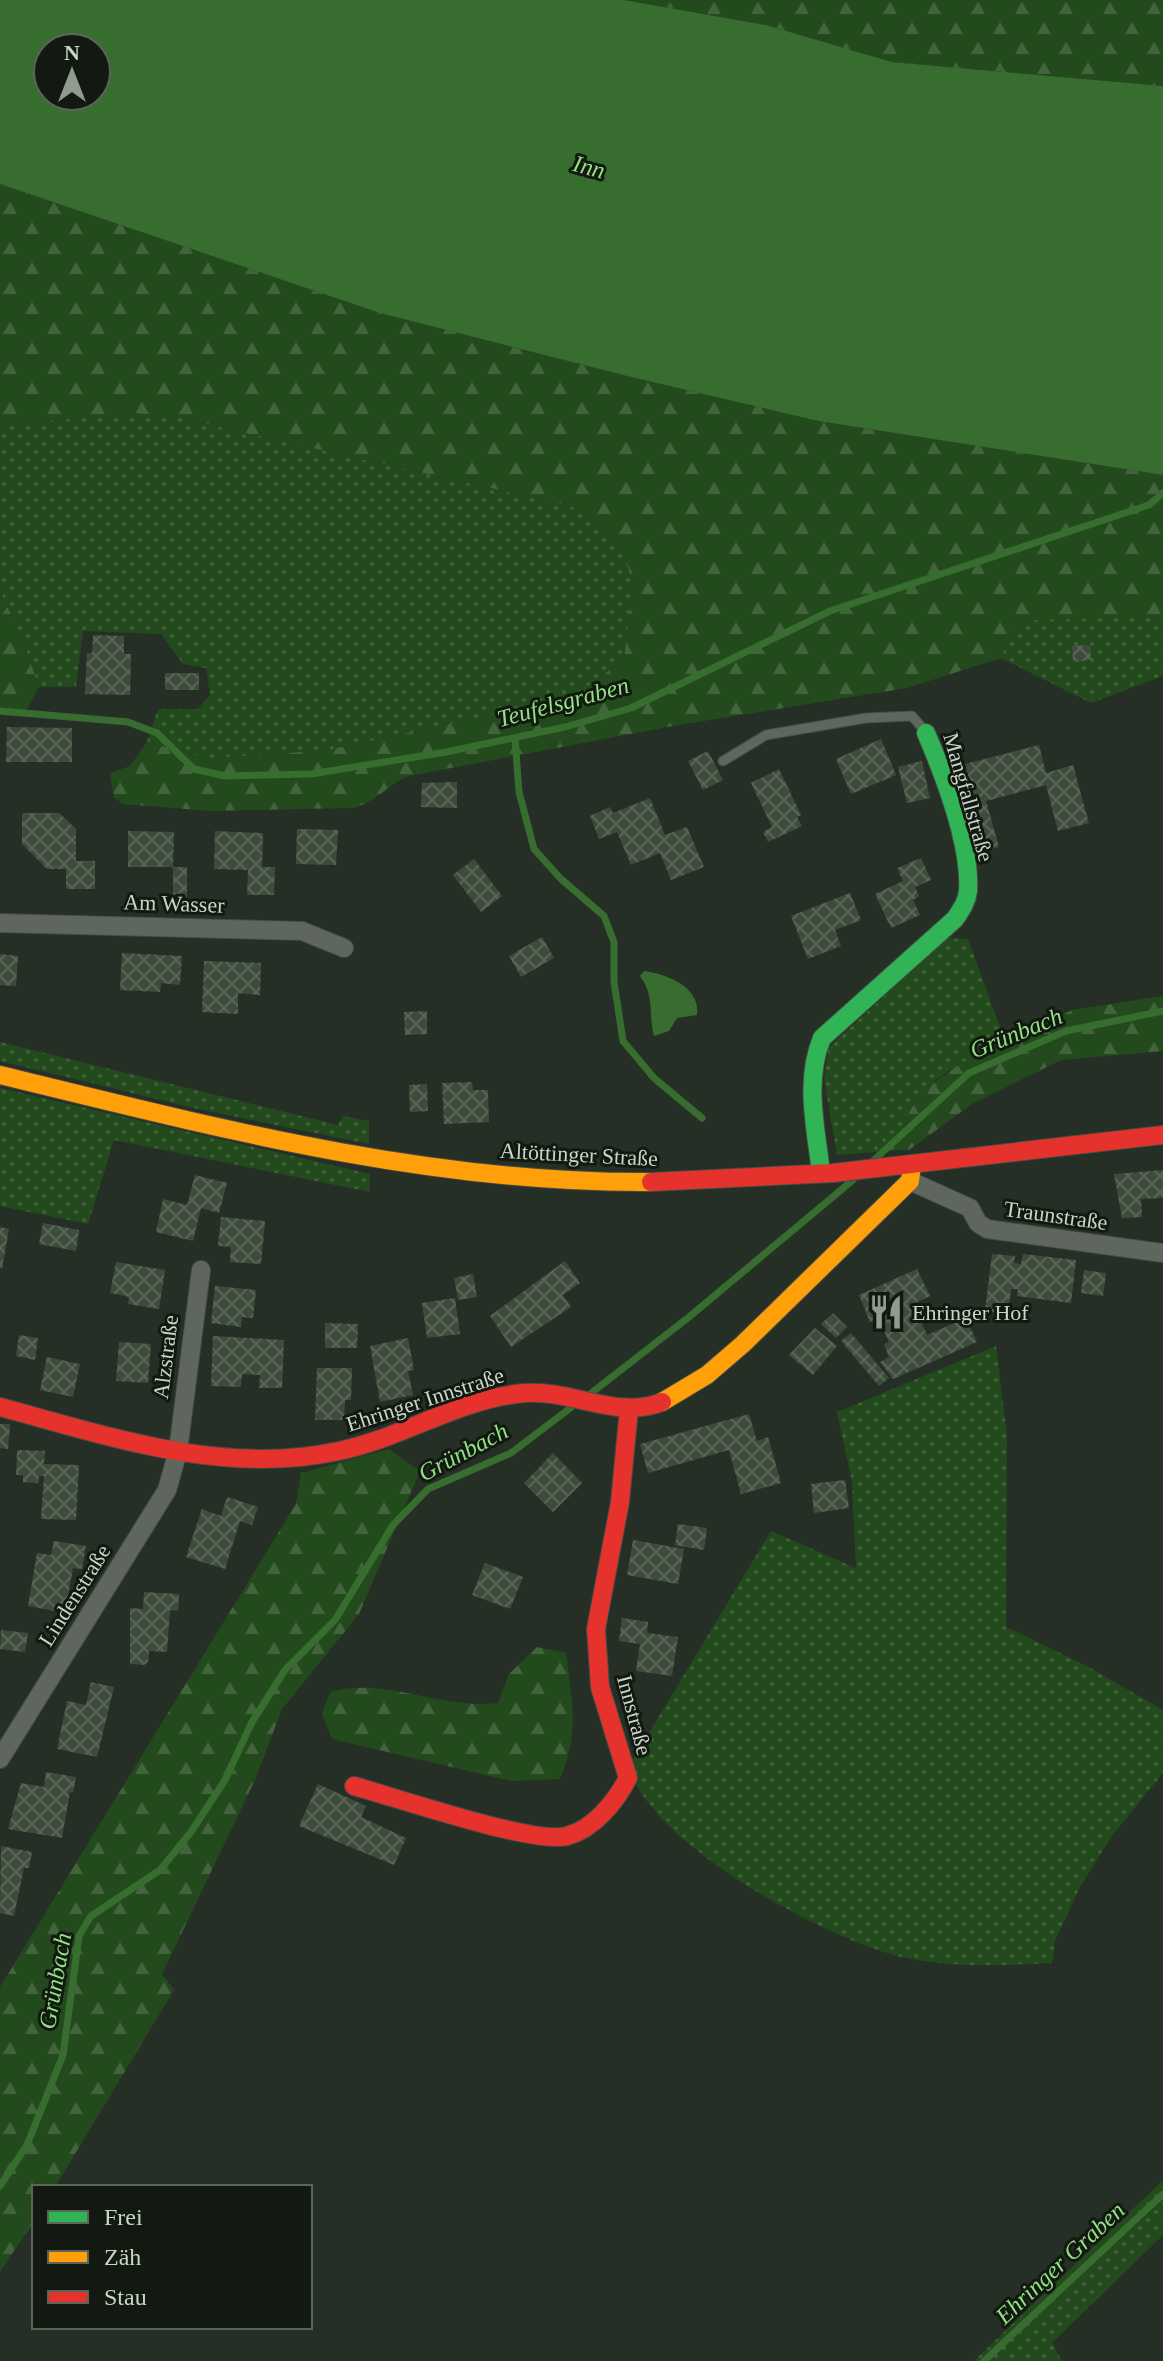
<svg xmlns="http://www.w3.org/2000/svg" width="1163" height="2361" viewBox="0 0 1163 2361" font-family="'Times New Roman',serif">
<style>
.grass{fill:url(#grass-dots)}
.forest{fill:url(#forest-firs)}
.water{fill:#386d30;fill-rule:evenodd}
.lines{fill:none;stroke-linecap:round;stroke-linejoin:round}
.stream{stroke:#386d30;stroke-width:7}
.building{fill:url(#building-cross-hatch)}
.lane-casing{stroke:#444c43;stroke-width:11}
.street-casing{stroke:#444c43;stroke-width:20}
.fast-casing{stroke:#444c43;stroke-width:20}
.slow-casing{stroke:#444c43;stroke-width:20}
.jam-casing{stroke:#444c43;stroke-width:20}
.lane{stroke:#5f665d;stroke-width:9}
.street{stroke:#5f665d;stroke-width:18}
.fast{stroke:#30b455;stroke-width:18}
.slow{stroke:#ff9f0a;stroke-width:18}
.jam{stroke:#e5322d;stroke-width:18}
.labels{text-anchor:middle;stroke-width:6;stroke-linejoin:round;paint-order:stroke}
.street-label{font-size:22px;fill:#cad5c8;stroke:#121910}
.poi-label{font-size:22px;fill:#cad5c8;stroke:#121910;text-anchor:start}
.water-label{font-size:24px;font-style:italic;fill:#93e186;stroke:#121910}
</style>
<defs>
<pattern id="grass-dots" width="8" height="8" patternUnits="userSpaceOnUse" patternTransform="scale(2)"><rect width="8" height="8" fill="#234a1c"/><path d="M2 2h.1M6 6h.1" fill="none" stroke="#42633c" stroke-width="1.8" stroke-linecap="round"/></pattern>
<pattern id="forest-firs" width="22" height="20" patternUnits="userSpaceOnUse" patternTransform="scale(2)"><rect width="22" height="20" fill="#234a1c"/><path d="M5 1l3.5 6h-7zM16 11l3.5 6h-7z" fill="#42633c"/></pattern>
<pattern id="building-cross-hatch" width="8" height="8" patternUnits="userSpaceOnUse" patternTransform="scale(2)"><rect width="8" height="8" fill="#3e4c3c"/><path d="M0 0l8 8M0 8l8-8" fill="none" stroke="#596557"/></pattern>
</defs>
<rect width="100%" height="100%" fill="#262f25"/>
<path class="grass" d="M135,413L180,418L578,508C647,551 632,589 624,659L574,698L328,750L209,759L147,742L158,709H198L210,695L206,668L183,664L161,634L83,631L76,687H39L22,638L0,591V425Z
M1097,617H1163V676L1091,703L1001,658L1012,629L1028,620Z
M948,938L968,939L1005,1041C957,1065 899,1089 901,1150L837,1155L824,1079L829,1047Z
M0,1042L338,1125L343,1116L369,1121V1144L198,1109L0,1061Z
M0,1088L370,1174V1192L114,1140L88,1224L0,1206Z
M996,1346L1007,1436L1006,1627L1087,1666L1163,1710V1773L1111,1837L1080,1887L1055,1941L1052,1963C1003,1965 955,1968 906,1958C832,1943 647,1843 629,1766L771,1531L856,1568L852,1482L837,1412Z
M1163,2180V2235L1052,2343L1062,2361H974Z"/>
<path class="forest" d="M624,0H1163V86L892,62L766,25Z
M0,184L380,313L627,376L818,421L1163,475V617L1028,620L1012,629L1001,658L907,688L673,726L409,776C388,784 375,803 353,808L210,811L124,804L114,798L110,773L130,766L147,742L209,759L327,750L574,698L624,659C632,589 646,551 578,508L180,418L135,413L0,425Z
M0,591L22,638L39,687L23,717L0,715Z
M1163,996V1051L1061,1060L972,1104L909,1150H901L900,1127L922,1091L963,1062L1072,1010Z
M389,1449L420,1471L359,1614L282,1709L255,1780L162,1974L174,1990L55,2187H34V2221L0,2272V1987L296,1504L301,1473Z
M537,1647L566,1653C572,1701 580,1733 560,1779L511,1781L332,1739L322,1714L330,1692C385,1676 442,1710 498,1703L509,1674Z"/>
<path class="water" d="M0,0H624L766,25L892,62L1163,86V475L818,421L627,376L380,313L0,184ZM48,48H96V96H48Z
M644,971C667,974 701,987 697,1015L677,1018L669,1031L654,1036C648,1013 655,996 640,976Z"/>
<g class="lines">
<path class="stream" d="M0,711L128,722L157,733L194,769L225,776L311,774L446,752L565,727L631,708L830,611L1149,505L1163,493
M515,738L519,792L534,849L560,878L604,916L614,942V982L623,1041L654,1078L702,1118
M874,1160L969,1073L1066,1031L1163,1011
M590,1394L689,1317L853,1180
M0,2186L27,2145L63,2055L79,1936L91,1916L160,1870L191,1832L225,1780L252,1722L285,1670L335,1620L393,1525L428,1489L511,1453L573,1406
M984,2361L1163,2194"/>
</g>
<path class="building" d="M93,635L124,636V654H131L130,695L85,694L87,653H92Z
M1090,645L1091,660L1073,662L1072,646Z
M165,673H199V690H165Z
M7,727L72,728V762H6Z
M881,739L896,775L851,794L836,759Z
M1039,745L1046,773L1073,765L1089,823L1058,831L1046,785L986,801L999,847L972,854L955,789L971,786L965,764Z
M708,751L723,780L703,790L688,761Z
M922,761L930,798L907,803L898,767Z
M779,769L801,815L797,817L802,826L768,842L763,832L772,827L751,783Z
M457,782V808L421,807L422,783Z
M650,798L665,835L687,827L704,867L671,880L660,853L631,865L617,832L599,839L590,816L610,807L613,813Z
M22,813H59L76,829V861H95V889H66V869H47L22,844Z
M297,829L338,830L336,865L296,864Z
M128,831L174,832L173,867H128Z
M215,831L263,833L262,867H275L274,895H247L248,870L214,869Z
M921,858L931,880L915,887L919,896L913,900L920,915L891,928L875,894L903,881L897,868Z
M474,859L502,896L481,912L453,875Z
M173,867H187V897L173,896Z
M850,893L861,920L835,930L841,946L808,959L791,916Z
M542,937L554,958L521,977L509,956Z
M122,953L182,956L180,985L161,983L160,992L120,990Z
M0,954L18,956L16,986L0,985Z
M204,961L261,963L260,995L238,993V1014L202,1012Z
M427,1011V1034L405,1035L404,1012Z
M472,1082L473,1090H488L489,1122L444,1124L442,1083Z
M427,1084L428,1111L410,1112L409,1085Z
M1163,1170V1198L1141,1199L1142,1217L1122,1218L1114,1174Z
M195,1175L227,1183L219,1213L201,1208L193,1241L156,1232L163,1199L187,1205Z
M221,1217L265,1221L261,1264L230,1262L231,1247L218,1246Z
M43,1223L79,1230L76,1251L39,1244Z
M0,1227L9,1229L2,1269L0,1268Z
M992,1254L1015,1256L1014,1263L1021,1264L1023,1254L1076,1260L1071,1303L1017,1296L1018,1289H1011L1008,1313L985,1311Z
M565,1261L580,1283L563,1295L571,1307L511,1347L490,1316Z
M116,1262L165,1270L159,1309L128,1304L129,1297L110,1293Z
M917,1269L930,1296L913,1304L927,1335L966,1318L977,1342L893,1379L880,1362L889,1357L884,1344L889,1342L878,1318L870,1322L859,1295Z
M1084,1270L1106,1273L1103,1296L1081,1293Z
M473,1274L477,1297L458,1300L454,1278Z
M215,1286L256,1290L253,1318L242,1317L241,1327L211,1323Z
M455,1298L460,1334L427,1338L422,1303Z
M833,1313L847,1327L836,1338L821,1324Z
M325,1323L358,1324L357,1348H325Z
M815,1328L837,1346L813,1375L789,1355Z
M851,1333L889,1378L879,1386L841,1341Z
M19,1335L38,1338L35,1360L16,1356Z
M213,1336L284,1340L282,1388H259L260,1375L242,1374L241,1387L211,1386Z
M408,1338L414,1370L408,1371L413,1395L380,1402L370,1346Z
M119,1342L151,1344L148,1383L116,1381Z
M47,1357L80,1364L73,1397L40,1390Z
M317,1368H352L351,1400H345L344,1420H315Z
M749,1414L757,1441L768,1437L781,1483L741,1494L729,1450L648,1473L640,1444Z
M0,1424H10L8,1449L0,1448Z
M17,1450L45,1451L44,1464L79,1465L76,1520L41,1519L44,1476H39L38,1483L23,1482V1475H16Z
M553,1453L582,1483L553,1512L524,1483Z
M845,1480L849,1508L814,1513L811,1484Z
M227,1497L258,1507L252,1525L240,1521L225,1569L186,1557L202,1509L221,1516Z
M678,1524L707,1528L704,1550L675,1545Z
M633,1540L684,1549L678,1584L627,1575Z
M54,1541L86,1546L82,1569L73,1568L65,1613L28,1606L37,1553L51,1555Z
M485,1563L523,1577L510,1609L472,1595Z
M144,1592L179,1594L178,1611L170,1610L167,1652L149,1651L148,1662L144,1665L130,1664V1608L143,1609Z
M622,1618L648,1622L647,1633L678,1637L672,1676L636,1671L640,1644L619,1641Z
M1,1630L28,1633L25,1652L0,1649Z
M91,1682L114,1687L97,1757L57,1749L67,1701L86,1705Z
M46,1772L76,1777L73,1793L70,1792L62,1838L8,1829L21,1783L44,1787Z
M318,1784L366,1806L361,1817L406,1838L394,1865L299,1826Z
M1,1846L32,1852L29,1868H24L14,1916L0,1913Z"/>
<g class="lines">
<g class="lane-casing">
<path id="lane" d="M723,761L766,735L866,718L912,716L924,730"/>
</g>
<g class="street-casing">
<path id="street" d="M0,923L302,931L344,948
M910,1181L970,1208L978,1223L987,1229L1163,1253
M0,1759L167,1490L178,1451L201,1270"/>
</g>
<g class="fast-casing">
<path id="fast" d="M821,1173C816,1128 804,1081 822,1038L955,919C961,910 967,902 968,891C971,845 944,775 926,733"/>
</g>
<g class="slow-casing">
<path id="slow" d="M0,1075C213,1127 430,1184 651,1182
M662,1402L707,1375L743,1344L910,1181L912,1164"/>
</g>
<g class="jam-casing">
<path id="jam" d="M651,1182L833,1173L1163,1135
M0,1407C111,1437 224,1476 339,1451C402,1438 461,1398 525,1393C571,1389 617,1420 662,1402
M354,1786C395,1797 534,1845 567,1836C594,1829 616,1801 628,1778L600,1687L596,1629L620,1502L629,1409"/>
</g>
<use href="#lane" class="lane"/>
<use href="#street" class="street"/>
<use href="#fast" class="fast"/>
<use href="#slow" class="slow"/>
<use href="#jam" class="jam"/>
</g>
<defs>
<g id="restaurant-bare" transform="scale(2.76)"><path d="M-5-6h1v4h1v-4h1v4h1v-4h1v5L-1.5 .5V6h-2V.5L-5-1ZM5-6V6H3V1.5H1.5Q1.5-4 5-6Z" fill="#919b8f" stroke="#121910" stroke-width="2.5" paint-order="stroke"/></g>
</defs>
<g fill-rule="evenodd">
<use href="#restaurant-bare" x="886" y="1312"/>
</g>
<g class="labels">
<g class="street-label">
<text transform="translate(969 797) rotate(74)" y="8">Mangfallstraße</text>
<text transform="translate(174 903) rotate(2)" y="8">Am Wasser</text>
<text transform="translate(579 1154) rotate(3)" y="8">Altöttinger Straße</text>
<text transform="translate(1056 1215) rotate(8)" y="8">Traunstraße</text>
<text transform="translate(165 1357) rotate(-83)" y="8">Alzstraße</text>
<text transform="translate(425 1399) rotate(-18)" y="8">Ehringer Innstraße</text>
<text transform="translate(74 1595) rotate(-58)" y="8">Lindenstraße</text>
<text transform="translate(635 1715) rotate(75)" y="8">Innstraße</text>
</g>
<g class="poi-label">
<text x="912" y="1320">Ehringer Hof</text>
</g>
<g class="water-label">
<text transform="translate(589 167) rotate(15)" y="8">Inn</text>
<text transform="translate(563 702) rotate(-15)" y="8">Teufelsgraben</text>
<text transform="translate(1016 1033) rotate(-22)" y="8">Grünbach</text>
<text transform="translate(463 1452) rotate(-28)" y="8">Grünbach</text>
<text transform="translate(55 1981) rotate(-80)" y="8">Grünbach</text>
<text transform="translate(1060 2263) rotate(-43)" y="8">Ehringer Graben</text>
</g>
</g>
<rect x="32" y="2185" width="280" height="144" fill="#121910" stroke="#5c645a" stroke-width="2"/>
<rect x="48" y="2211" width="40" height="12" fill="#30b455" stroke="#5c645a" stroke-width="2"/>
<text x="104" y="2225" font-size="24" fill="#cad5c8">Frei</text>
<rect x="48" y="2251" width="40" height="12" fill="#ff9f0a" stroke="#5c645a" stroke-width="2"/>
<text x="104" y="2265" font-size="24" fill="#cad5c8">Zäh</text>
<rect x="48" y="2291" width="40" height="12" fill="#e5322d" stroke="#5c645a" stroke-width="2"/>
<text x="104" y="2305" font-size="24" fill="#cad5c8">Stau</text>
<g transform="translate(72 72)"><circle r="38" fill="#121910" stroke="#5c645a" stroke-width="2"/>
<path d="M0-6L14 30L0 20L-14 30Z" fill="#919b8f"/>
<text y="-12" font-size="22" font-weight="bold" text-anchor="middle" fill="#cad5c8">N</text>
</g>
</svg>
